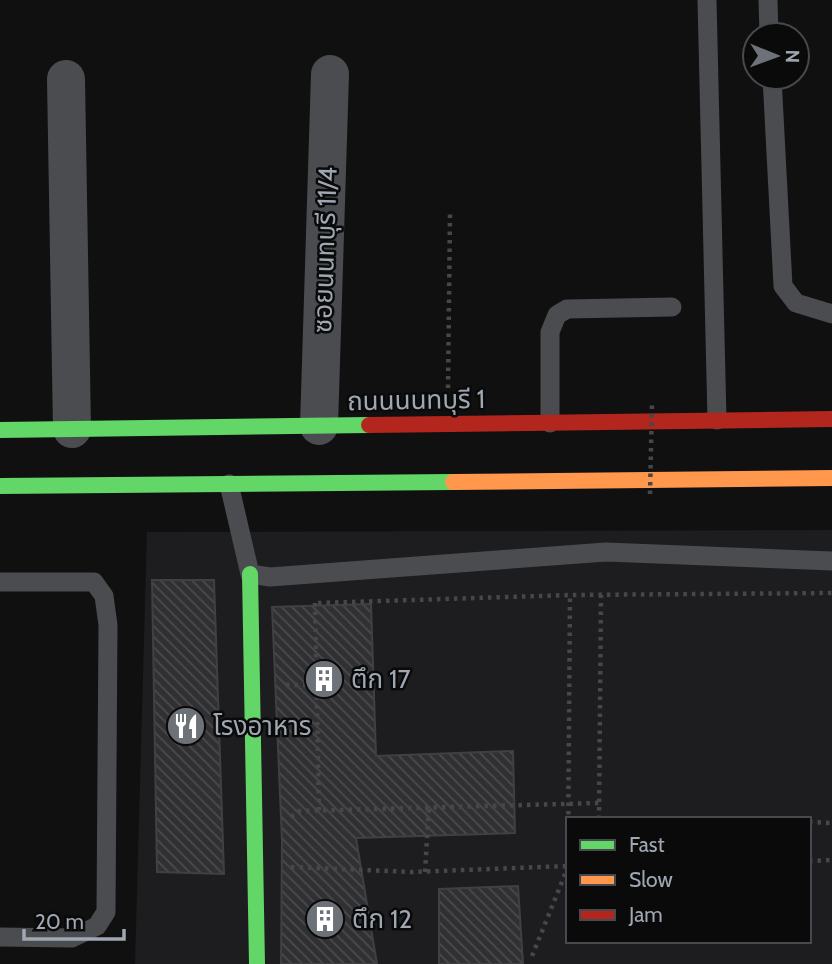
<svg xmlns="http://www.w3.org/2000/svg" width="832" height="964" viewBox="0 0 832 964" font-family="Cabin,'Noto Sans Thai',sans-serif">
<style>
.built{fill:#1d1d1f;fill-rule:evenodd}
.building{fill:url(#building-back-hatch);stroke:#3e4044;stroke-width:2}
.lines{fill:none;stroke-linecap:round;stroke-linejoin:round}
.path{stroke:#45474b;stroke-width:4.5;stroke-dasharray:3.5 5;stroke-linecap:butt}
.lane{stroke:#4a4c50;stroke-width:19}
.street{stroke:#4a4c50;stroke-width:38}
.fast{stroke:#63d668;stroke-width:16}
.slow{stroke:#ff974d;stroke-width:16}
.jam{stroke:#b3261e;stroke-width:16}
.path-bridge{stroke:#45474b;stroke-width:4.5;stroke-dasharray:3.5 5;stroke-linecap:butt}
.labels{text-anchor:middle;stroke-width:5;stroke-linejoin:round;paint-order:stroke}
.street-label{font-size:26px;fill:#9fa7b2;stroke:#0a0a0b}
.poi-label{font-size:26px;fill:#9fa7b2;stroke:#0a0a0b;text-anchor:start}
</style>
<defs>
<pattern id="building-back-hatch" width="6" height="6" patternUnits="userSpaceOnUse" patternTransform="scale(1.75)"><rect width="6" height="6" fill="#303033"/><path d="M-1 5l2 2M0 0l6 6M5-1l2 2" fill="none" stroke="#4b4b4e"/></pattern>
</defs>
<rect width="100%" height="100%" fill="#101010"/>
<path class="built" d="M832,530V964H135L147,532ZM568,819H809V941H568Z"/>
<path class="building" d="M152,580H214L224,874L157,872Z
M371,604L376,756L513,751L515,833L356,838L377,964H281L282,841L272,607Z
M518,886L523,964H439V889Z"/>
<g class="lines">
<path class="path" d="M448,388L450,214
M315,603L319,811
M318,603L570,595L832,593
M286,685H317
M291,817L299,811L599,803
M599,819L601,595
M809,822L832,823
M568,857L570,595
M809,861L832,860
M291,867L412,872L568,866
M425,872L429,806
M532,956L568,867"/>
<path class="lane" d="M707,0L717,420
M768,0L769,35
M772,77L783,286L796,303L832,314
M550,423V332L557,315L567,309L672,307
M229,484L250,574L270,577L606,552L832,561
M0,582H94L104,596L108,625L106,912L97,926L72,938L0,937"/>
<path class="street" d="M66,79L72,429
M319,426L330,74"/>
<path class="fast" d="M0,430L369,425
M0,486L453,482
M250,574L257,964"/>
<path class="slow" d="M453,482L832,478"/>
<path class="jam" d="M369,425L832,419"/>
<path class="path-bridge" d="M650,494L652,404"/>
</g>
<defs>
<g id="building-disc" transform="scale(2.0125)"><circle r="9.5" fill="#6d7279" stroke="#0a0a0b"/><path d="M-4-6H4V6H1V3H-1V6H-4ZM-2.5-4.3h1.7v1.8h-1.7ZM.8-4.3h1.7v1.8H.8ZM-2.5-1h1.7V.8h-1.7ZM.8-1h1.7V.8H.8Z" fill="#fff"/></g>
<g id="restaurant-disc" transform="scale(2.0125)"><circle r="9.5" fill="#6d7279" stroke="#0a0a0b"/><path d="M-5-6h1v4h1v-4h1v4h1v-4h1v5L-1.5 .5V6h-2V.5L-5-1ZM5-6V6H3V1.5H1.5Q1.5-4 5-6Z" fill="#fff"/></g>
</defs>
<g fill-rule="evenodd">
<use href="#building-disc" x="324" y="679"/>
<use href="#restaurant-disc" x="186" y="726"/>
<use href="#building-disc" x="325" y="919"/>
</g>
<g class="labels">
<g class="street-label">
<text transform="translate(325 250) rotate(-88)" y="9">ซอยนนทบุรี 11/4</text>
<text transform="translate(416 400) rotate(-1)" y="9">ถนนนนทบุรี 1</text>
</g>
<g class="poi-label">
<text x="351" y="688">ตึก 17</text>
<text x="213" y="735">โรงอาหาร</text>
<text x="352" y="928">ตึก 12</text>
</g>
</g>
<rect x="566" y="817" width="245" height="126" fill="#0a0a0b" stroke="#46494e" stroke-width="2"/>
<rect x="580" y="840" width="35" height="10" fill="#63d668" stroke="#46494e" stroke-width="2"/>
<text x="629" y="852" font-size="21" fill="#9fa7b2">Fast</text>
<rect x="580" y="875" width="35" height="10" fill="#ff974d" stroke="#46494e" stroke-width="2"/>
<text x="629" y="887" font-size="21" fill="#9fa7b2">Slow</text>
<rect x="580" y="910" width="35" height="10" fill="#b3261e" stroke="#46494e" stroke-width="2"/>
<text x="629" y="922" font-size="21" fill="#9fa7b2">Jam</text>
<g transform="translate(776 56) rotate(91)"><circle r="33" fill="#0a0a0b" stroke="#46494e" stroke-width="2"/>
<path d="M0-5L12 26L0 18L-12 26Z" fill="#6d7279"/>
<text y="-10" font-size="19" font-weight="bold" text-anchor="middle" fill="#9fa7b2">N</text>
</g>
<path d="M24 929v10h100v-10" fill="none" stroke="#9fa7b2" stroke-width="3.5"/>
<text x="35" y="929" font-size="21" fill="#9fa7b2" stroke="#0a0a0b" stroke-width="5" paint-order="stroke">20 m</text>
</svg>
